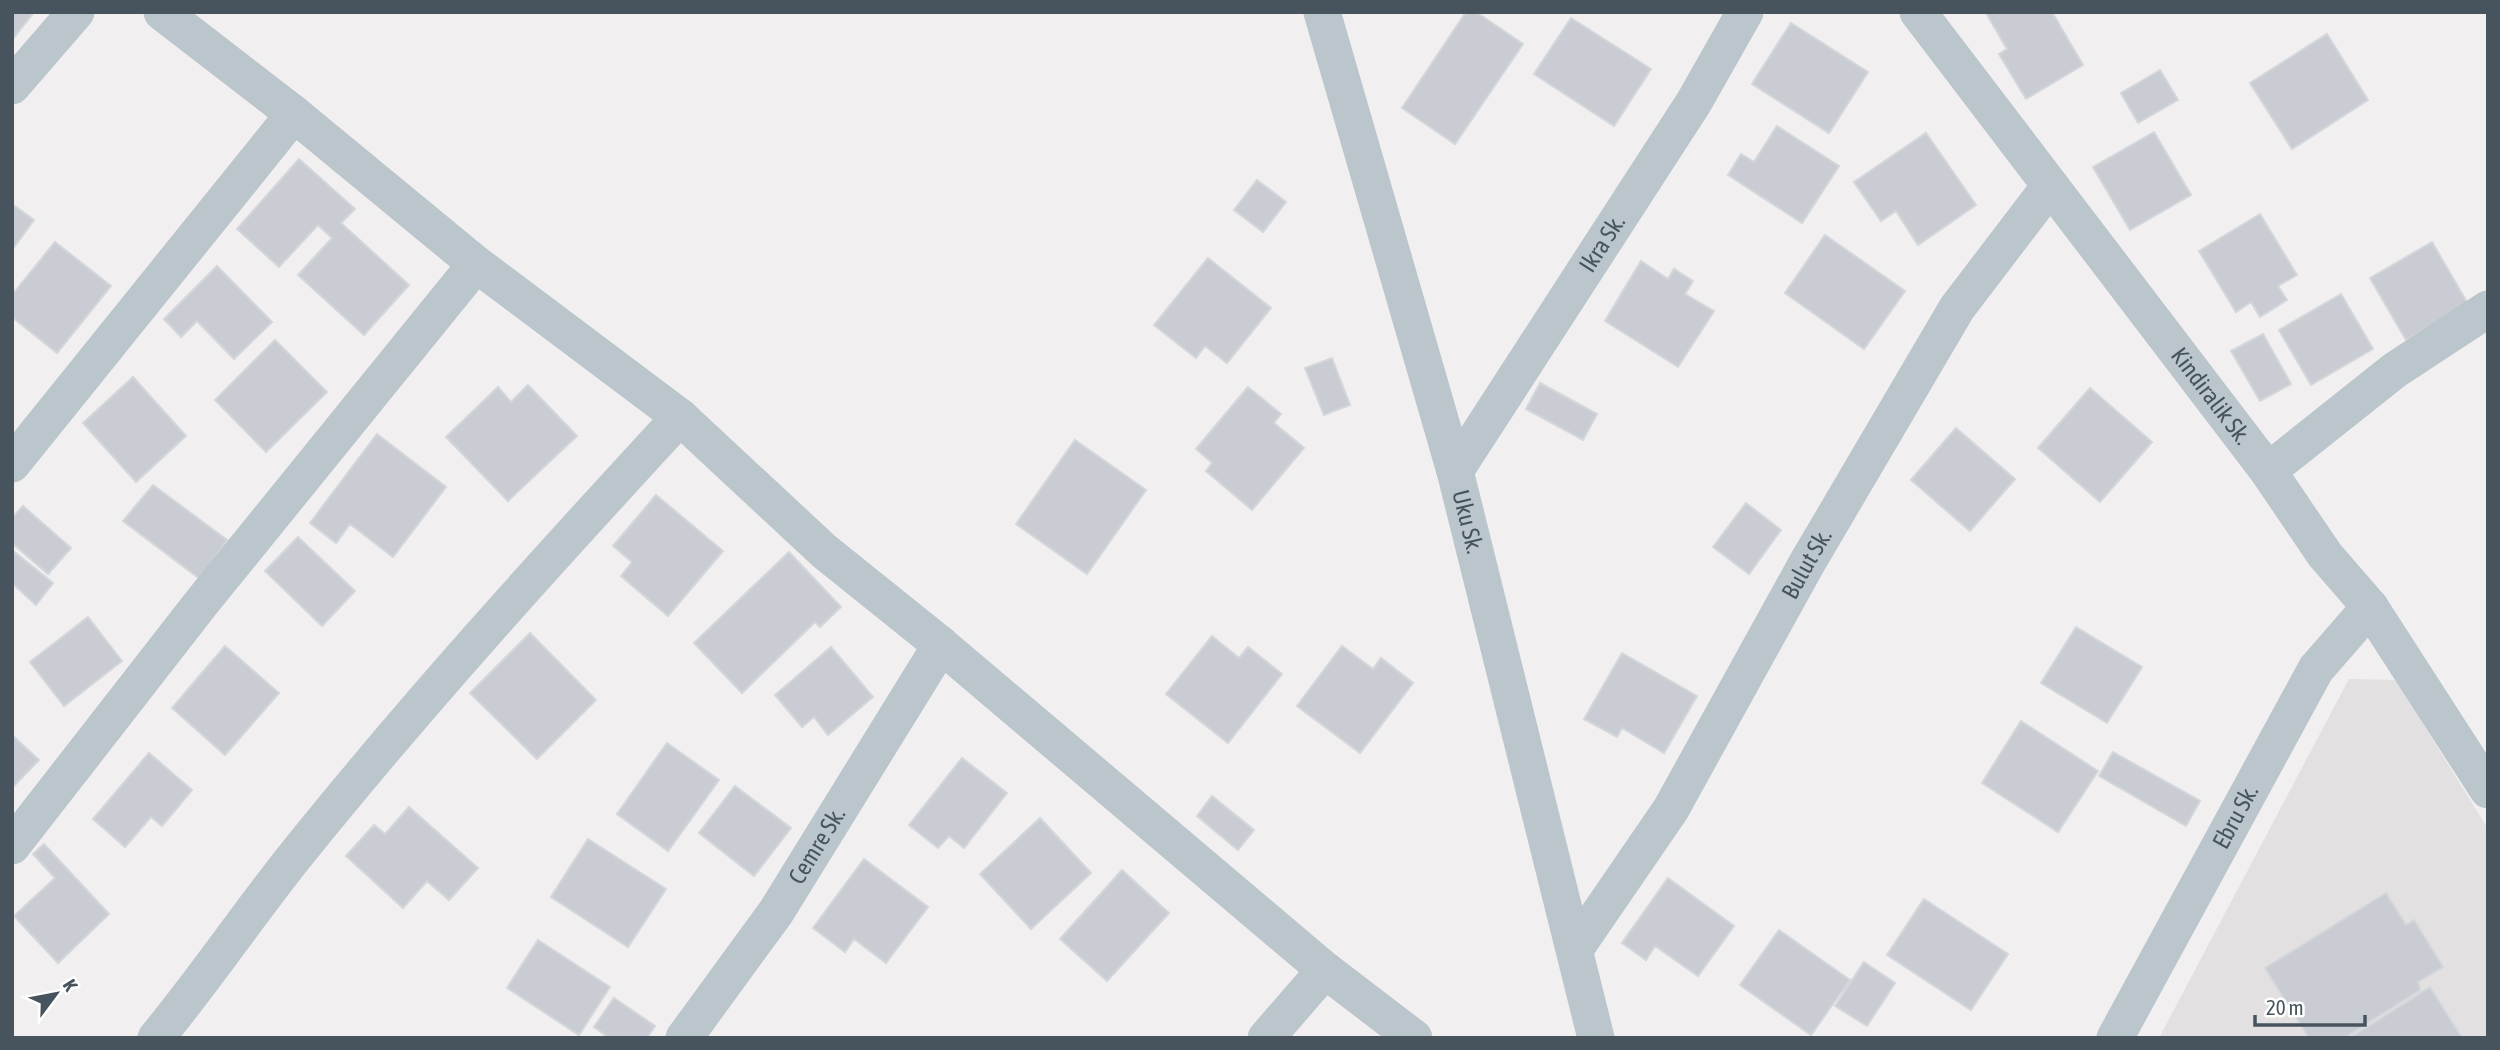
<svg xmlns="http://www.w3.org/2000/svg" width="2500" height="1050" viewBox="0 0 2500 1050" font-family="'Asap Condensed',sans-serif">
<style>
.education{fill:#e2e0e1}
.building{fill:#c9ccd2;stroke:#d3d6da;stroke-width:2}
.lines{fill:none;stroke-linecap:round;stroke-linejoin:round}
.minor{stroke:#bac5cc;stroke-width:37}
.labels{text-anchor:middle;stroke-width:5;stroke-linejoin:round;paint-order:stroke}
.street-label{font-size:24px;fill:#47545d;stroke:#fff}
</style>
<rect width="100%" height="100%" fill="#f1efef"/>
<path class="education" d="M2349,679L2396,680L2488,829V1038H2159Z"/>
<path class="building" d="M12,12H34L12,40Z
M1466,12H1476L1523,44L1455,144L1402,108Z
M2052,12L2083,65L2026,99L1999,54L2007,49L1986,13Z
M1571,18L1651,69L1614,126L1534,74Z
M1791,23L1868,72L1829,133L1752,84Z
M2327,34L2368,100L2292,149L2250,83Z
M2160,70L2178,100L2138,123L2121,93Z
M1777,126L1839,166L1802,223L1728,175L1741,154L1754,162Z
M2154,132L2191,195L2130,230L2093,167Z
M1926,133L1976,205L1918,245L1896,211L1881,221L1854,182Z
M299,159L355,209L341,223L409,285L364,335L298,275L332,238L318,225L279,267L237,229Z
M1257,180L1286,202L1263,232L1234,210Z
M12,204L34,220L12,250Z
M2260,214L2297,275L2278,286L2287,300L2260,317L2251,302L2236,312L2199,251Z
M1825,235L1905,291L1864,349L1785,293Z
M55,242L111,286L57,353L12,317V295Z
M2432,242L2468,304L2406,340L2370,278Z
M1208,258L1271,308L1227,363L1205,346L1196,358L1154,325Z
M1641,261L1668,279L1674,269L1693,281L1685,294L1714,311L1678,367L1605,321Z
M217,266L272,322L234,359L197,321L181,337L164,319Z
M2341,294L2373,349L2311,385L2279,330Z
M2263,334L2291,384L2260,401L2231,351Z
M275,340L327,392L266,452L215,400Z
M1332,358L1350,405L1324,415L1305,368Z
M133,377L186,436L136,482L83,423Z
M1540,383L1597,414L1583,440L1526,409Z
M528,385L577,436L508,501L446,437L498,387L511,402Z
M1248,387L1281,414L1274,423L1304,448L1252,510L1206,471L1212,463L1196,449Z
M2090,388L2152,442L2100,502L2038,448Z
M1956,428L2015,479L1970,531L1911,480Z
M377,434L446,487L393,557L350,524L336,543L310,523Z
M1075,440L1146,490L1087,574L1016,524Z
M153,485L227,540L200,579L123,521Z
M656,495L723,551L668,616L621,576L632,562L613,546Z
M1746,503L1781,530L1749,574L1713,547Z
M23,506L71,548L48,574L12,543V518Z
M298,537L355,591L322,626L265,571Z
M12,550L53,583L36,605L12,583Z
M789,552L841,607L820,627L815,622L742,693L694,643Z
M88,617L122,661L64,706L30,662Z
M2076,627L2142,667L2107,723L2041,683Z
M530,633L596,700L537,759L470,693Z
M1212,636L1239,658L1248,647L1282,674L1228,743L1166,694Z
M225,646L279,693L225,755L172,708Z
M1342,646L1373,669L1381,658L1413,683L1360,753L1297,706Z
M831,647L873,697L828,735L814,717L802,727L775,695Z
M1622,653L1697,696L1664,753L1622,728L1617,737L1584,719Z
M2021,721L2098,771L2058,832L1982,783Z
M12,735L39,760L12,788Z
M667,743L719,780L668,851L617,814Z
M2113,752L2200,801L2186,826L2099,776Z
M149,753L192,790L162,826L151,817L125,847L93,819Z
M962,758L1007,793L964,848L949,836L938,848L909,825Z
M735,786L791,828L754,876L699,833Z
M1212,796L1254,830L1238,850L1197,816Z
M409,807L478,868L449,900L427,881L403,908L346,856L374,825L385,834Z
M1040,818L1091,873L1031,929L980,874Z
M588,839L666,889L628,947L551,897Z
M44,844L109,914L58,963L14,916L55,878L33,854Z
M864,859L928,907L886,963L854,939L845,952L813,928Z
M1122,870L1169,913L1107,981L1060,939Z
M1668,878L1734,926L1698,976L1655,946L1646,960L1622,943Z
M2386,893L2406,925L2414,920L2443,967L2418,982L2420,990L2344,1038H2309L2265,968Z
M1924,899L2008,954L1971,1010L1887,955Z
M1779,930L1850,980L1811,1035L1740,985Z
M538,940L610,987L579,1035L507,988Z
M1864,962L1895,983L1867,1026L1835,1006Z
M2430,987L2462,1038H2350Z
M614,998L655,1026L647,1038H609L594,1027Z"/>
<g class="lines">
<g class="minor">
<path d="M162,12L294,114L476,264L680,417L824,551L941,645L1325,970L1414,1038"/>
<path id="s1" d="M1322,12L1455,471L1596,1038"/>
<path id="s2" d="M1918,12L2268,471L2325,555L2370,607L2488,790"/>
<path d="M12,86L76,12"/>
<path d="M12,464L294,114"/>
<path id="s3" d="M1455,471L1694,102L1745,12"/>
<path d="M2268,471L2395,370L2488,309"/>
<path d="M12,846L202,602L476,264"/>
<path id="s4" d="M1575,949L1671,809L1807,563L1957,308L2050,186"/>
<path d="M156,1038C205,979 247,916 295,856C417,704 548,560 680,417"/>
<path id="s5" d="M684,1038L776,912L941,645"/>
<path d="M1266,1038L1325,970"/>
<path id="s6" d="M2115,1038L2316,669L2370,607"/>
</g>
</g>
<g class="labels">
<g class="street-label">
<text dy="8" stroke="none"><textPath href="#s3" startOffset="271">Ikra Sk.</textPath></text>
<text dy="8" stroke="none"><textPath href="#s2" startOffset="483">Kindiralik Sk.</textPath></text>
<text dy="8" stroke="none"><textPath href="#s1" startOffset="530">Uku Sk.</textPath></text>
<text dy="8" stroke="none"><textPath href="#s4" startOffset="450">Bulut Sk.</textPath></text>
<text dy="8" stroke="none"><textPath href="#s6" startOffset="252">Ebru Sk.</textPath></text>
<text dy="8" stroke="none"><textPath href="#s5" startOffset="234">Cemre Sk.</textPath></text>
</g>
</g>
<rect width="2500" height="1050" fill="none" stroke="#47545d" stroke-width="28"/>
<g transform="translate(56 994) rotate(58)" stroke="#ffffff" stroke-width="5" paint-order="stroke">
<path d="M0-5L12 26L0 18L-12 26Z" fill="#47545d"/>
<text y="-10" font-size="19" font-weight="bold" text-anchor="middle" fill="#47545d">K</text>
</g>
<path d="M2255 1015v10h110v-10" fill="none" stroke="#47545d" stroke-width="3.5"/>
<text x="2266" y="1015" font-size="21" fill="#47545d" stroke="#ffffff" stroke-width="5" paint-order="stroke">20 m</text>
</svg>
